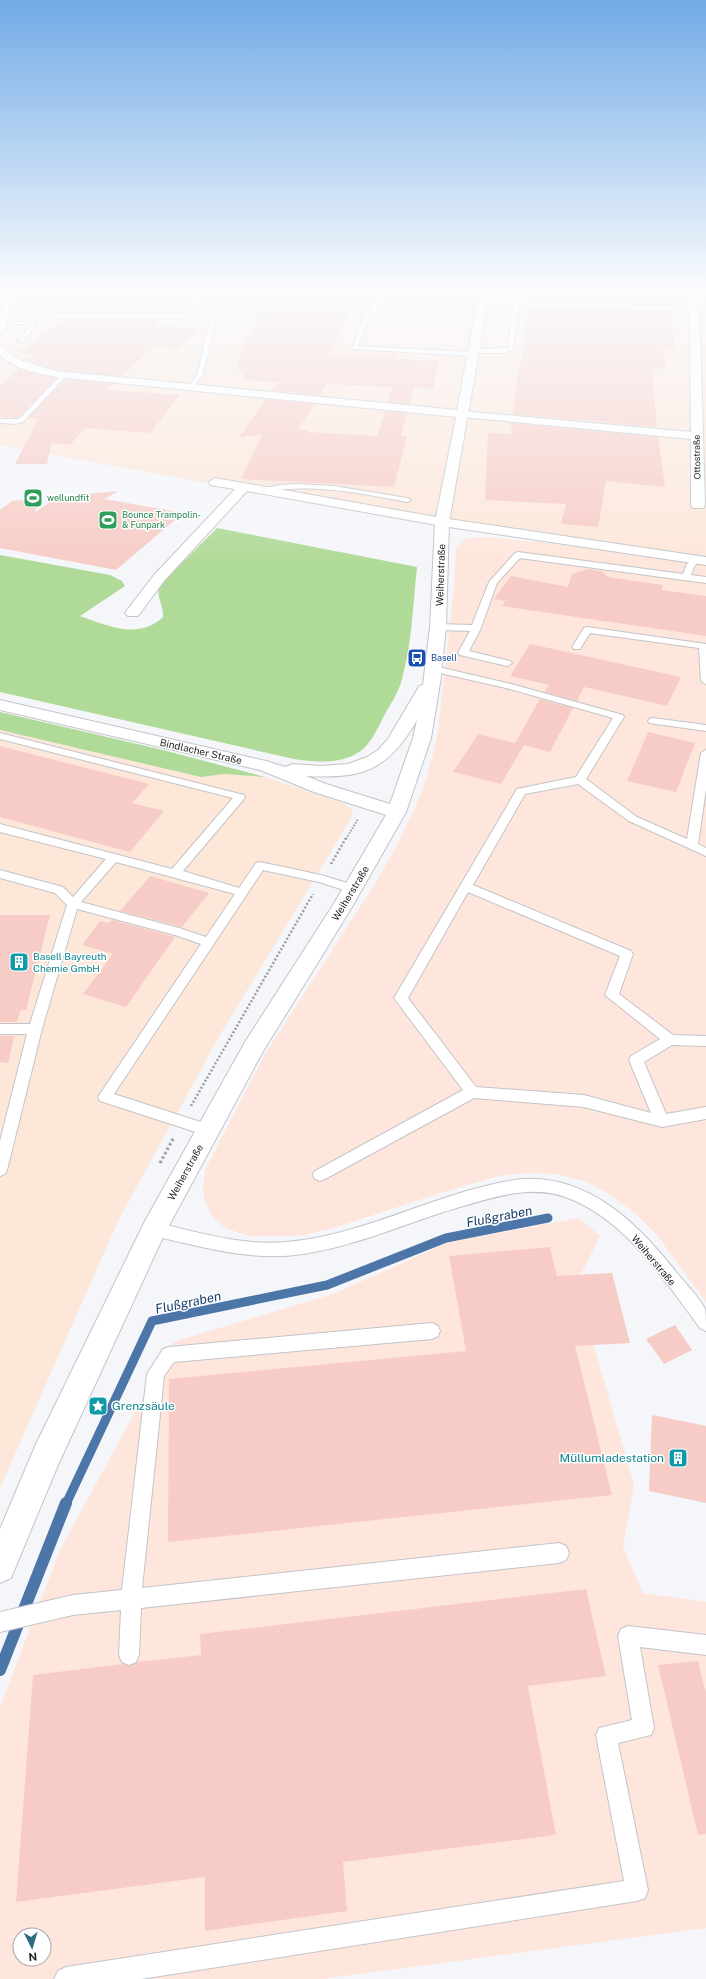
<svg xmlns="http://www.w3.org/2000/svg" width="706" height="1979" viewBox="0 0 706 1979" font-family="'Public Sans',sans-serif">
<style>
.commercial{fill:#ffe6dc;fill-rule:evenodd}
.industrial{fill:#fde7d9}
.green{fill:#b0da97}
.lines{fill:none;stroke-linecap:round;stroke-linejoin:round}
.stream-far1{stroke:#4c75a8;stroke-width:9}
.stream{stroke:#4c75a8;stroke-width:12}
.building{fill:#f7ccc6}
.lane-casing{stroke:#c3c4c8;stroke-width:2}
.street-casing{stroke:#c3c4c8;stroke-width:2}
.secondary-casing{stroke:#c3c4c8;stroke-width:2}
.path-far2{stroke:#9c9ea1;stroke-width:2;stroke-dasharray:1.5 1.5;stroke-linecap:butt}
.path-far1{stroke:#9c9ea1;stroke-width:2.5;stroke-dasharray:2 2;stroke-linecap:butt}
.path{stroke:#9c9ea1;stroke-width:3;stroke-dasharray:2.5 2.5;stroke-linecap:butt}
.lane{fill:#fff;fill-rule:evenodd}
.street{fill:#fff;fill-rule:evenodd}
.secondary{fill:#fff;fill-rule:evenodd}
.labels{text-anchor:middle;stroke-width:3;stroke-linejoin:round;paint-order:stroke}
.far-street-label{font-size:9px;fill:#1e1e20;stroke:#fff}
.far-leisure-label{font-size:9px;fill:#27864d;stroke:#fff;text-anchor:start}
.far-transit-label{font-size:9px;fill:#164399;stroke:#fff;text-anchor:start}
.street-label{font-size:10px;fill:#1e1e20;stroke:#fff}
.culture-label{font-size:10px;fill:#0d838f;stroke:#fff;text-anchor:start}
.near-culture-label{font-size:12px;fill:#0d838f;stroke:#fff;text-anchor:start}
.near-water-label{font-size:13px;font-style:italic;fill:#143d6b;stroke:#fff}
</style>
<rect width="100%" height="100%" fill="#f4f6fa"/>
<path class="commercial" d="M477,537L502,538L532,542L533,541L706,565V1302L656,1234L635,1213L611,1195L585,1181L556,1174L527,1173L499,1176L437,1194L334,1228L301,1236H249L225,1228L213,1217L204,1199L203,1184L206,1168L265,1054L369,893L394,851L415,808L427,776L437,738L454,589L456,547L464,540Z
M579,1218L600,1236L576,1284L634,1485L623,1547L643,1593L706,1602V1928L322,1979H0V1707L60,1550L173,1342L333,1294L449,1242ZM20,1935H44V1959H20Z"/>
<path class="industrial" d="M0,289H706V556L514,531L244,490L0,445Z
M0,730L201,777L224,774L265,777L340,801L353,810L349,822L220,1035L119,1219L0,1488Z"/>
<path class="green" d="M217,528L417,567C413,604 412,643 402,679C399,693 388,707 382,720C375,733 368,749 354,755C336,764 313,762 294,759L0,692V555L110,575L122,581L125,586L80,616C108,626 139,640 163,617C164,605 156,598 159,586Z
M0,712L163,750L265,777L224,774L201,777L0,730Z"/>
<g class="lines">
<path class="stream-far1" d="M66,1504L152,1321L327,1285L446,1238L548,1218"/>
<path class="stream" d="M0,1670L66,1503"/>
</g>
<path class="building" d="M34,294L166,295L160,312H23Z
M323,294L357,295L330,355L376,357L377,355H397L396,359L439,361L433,389L414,388L410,404L388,402L392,387L327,384L320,395L272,390L279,382L242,380L246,371L236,370L245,342L269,298L320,300Z
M528,309L615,312V310L670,312L676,349L663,348L666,369H652L657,427L513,414L519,363H522Z
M64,319H157L155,325L200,329L179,349L155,346L122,376L57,370L27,361L34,354L18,353Z
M19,369L56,378L18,418L0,417V386Z
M65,379L112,384L105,390L180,395L150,433L85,428L70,445L51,443L47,464H15L38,419H28Z
M266,399L314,404L298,430H309L308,432L377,436L385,411L407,414L401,436L407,437L394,487L241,479L262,435L239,437Z
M512,423L658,437L665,487L606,481L598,527L561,524L566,504L485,500L488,433L511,434Z
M118,491L105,499L183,513L116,570L0,548V510L12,501L39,498L35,512L58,497Z
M588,569L601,571L608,577L663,585L662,590L706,596V636L502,606L505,601L494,599L511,576L568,587L572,574Z
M530,644L681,677L667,706L584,687L577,701L544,692L549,685L510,676Z
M540,699L573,708L550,752L524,745L501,784L453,772L478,734L515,743Z
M648,732L695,743L676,792L627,781Z
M0,746L149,784L132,803L164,811L130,852L0,817Z
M150,876L209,893L182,927L120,911Z
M0,915H50L26,1010H21L17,1022H0Z
M112,920L175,937L126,1007L83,994L113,954L82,945L100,921L109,923Z
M0,1036H14L8,1063L0,1062Z
M550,1247L557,1276L612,1273L630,1343L575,1346L612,1495L168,1542L169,1379L466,1351L449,1256Z
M675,1325L692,1350L664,1364L646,1339Z
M652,1415L706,1426V1503L649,1491Z
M586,1589L606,1676L528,1686L556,1835L343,1862L347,1911L205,1931V1877L16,1902L33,1675L123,1664L130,1666L137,1662L201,1655L200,1634Z
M698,1661L706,1693V1834L698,1835L658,1665Z"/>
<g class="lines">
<g class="lane-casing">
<path id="lane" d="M13,289L196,290L199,292L189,316L186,318L3,317L2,316L5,314H184L193,294L11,292Z
M273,289H315L294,294Z
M331,289L484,292L487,294L484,296L334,291Z
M378,296L381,298L376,311L370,315L358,346L472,352L474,349L508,348L513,306L481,303L483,300L694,307L697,309L694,311L519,306L513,350L502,353H475V355L473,356L352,349L365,314L370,310L375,298Z
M210,321L215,322L203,375L192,389H188L187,388L197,375Z
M16,322H34L37,324L23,342L18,341L30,325L16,324Z
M62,374L67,375L23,422L15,424L0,423V419H19Z
M297,484L334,486L407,498L411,500L407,502C359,493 312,483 263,492L259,490L279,485Z
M518,552L683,574L687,564L696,556L700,559L694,567L691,575L706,577V583L520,558L497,583L481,628L469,651L510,661L512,663L507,666L460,655L458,653L470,631L438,630L433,627L438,624L472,625L489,582L515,553Z
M587,627L706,644V684L701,681L699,648L590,633L580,649H574L572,647L584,628Z
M434,666L511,684L623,715L624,717L586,779L637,817L687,839L701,753L706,750V789L698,844L706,848V856L629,821L578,784L525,794L473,885L631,951L633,954L619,994L673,1035L706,1036V1046L672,1045L644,1062L666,1114L706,1107V1119L662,1127L584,1107L474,1098L325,1179L320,1181L315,1179L313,1175L315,1171L463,1090L394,998L517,789L576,777L613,718L506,688L431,671L429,669L431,667ZM468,892L620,956L605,995L660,1039L631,1056L629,1060L651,1113L584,1095L476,1087L408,998Z
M653,718L706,725V731L649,723L648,721L649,719Z
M0,733L244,795L245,797L244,799L183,871L239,888L256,863L260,862L321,875L357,886L359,889L353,893L319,882L263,870L114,1094L213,1126L215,1130L213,1134L208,1136L100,1101L98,1097L201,944L175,935L77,909L42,1029L7,1170L5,1174L0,1176V1141L27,1034H0V1024H30L67,905L55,893L0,878V870L63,887L73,897L106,859L0,832V824L172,869L233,798L0,739ZM116,862L235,894L206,937L179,928L81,902Z
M521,1179C588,1174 639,1224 677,1273C685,1283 700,1298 705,1309C706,1315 706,1325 706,1331L700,1328C664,1280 627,1221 568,1198C532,1184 495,1197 460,1207C408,1222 357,1246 303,1254C252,1262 203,1247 154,1236L148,1234L146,1229L148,1224L154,1222C197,1232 242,1246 286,1242C368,1235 440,1190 521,1179Z
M432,1323L438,1326L440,1331L438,1336L432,1339L174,1362L164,1376L142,1588L559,1543L566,1546L569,1553L566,1560L559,1563L141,1608L139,1655L136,1662L129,1665L122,1662L119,1655L121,1610L73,1615L0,1632V1612L73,1595L122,1590L147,1374L163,1349L169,1347Z
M628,1626L706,1635V1655L640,1647L654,1728L651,1735L618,1743L648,1890L645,1898L637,1901L141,1979H54L58,1971L66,1967L624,1881L596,1735L599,1728L632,1720L618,1636L621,1629Z"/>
</g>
<g class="street-casing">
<path id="street" d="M689,289H699L705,505L703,508H693L691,505V439L462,417L456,414L462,411L691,432Z
M215,478L442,518L706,557V565L442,526L247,491L164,581L138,616H128L125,613L154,575L235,489L210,485L209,482Z"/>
</g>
<g class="secondary-casing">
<path id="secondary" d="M8,289H18L5,330L0,333V315Z
M480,289H490L449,522L446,627L441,677L431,738L406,812L352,907L262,1053L164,1235L58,1465L11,1578L0,1583V1529L36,1444L145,1221L245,1042L333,905L386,815L314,792L260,770L0,710V700L266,761L285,767L293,764L320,766L348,764L367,757L378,750L388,739L417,690L419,686L423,685L430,627L435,522L456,417L57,377C37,373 15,370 0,355V346L22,361L57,371L457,410ZM417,720L413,738L390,804L326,784L306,776C362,779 388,771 417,720Z"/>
</g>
<path class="path-far2" d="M346,839L358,819"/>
<path class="path-far1" d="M331,864L346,838
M191,1106L313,894"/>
<path class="path" d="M160,1163L174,1137"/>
<use href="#lane" class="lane"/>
<use href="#street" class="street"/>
<use href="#secondary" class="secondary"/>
</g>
<linearGradient id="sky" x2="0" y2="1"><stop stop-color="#71aae6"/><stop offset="0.51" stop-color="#fafbfd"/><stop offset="1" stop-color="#fafbfd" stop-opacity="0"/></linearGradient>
<rect width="706" height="566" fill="url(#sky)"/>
<defs>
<g id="stadium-square" transform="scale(1)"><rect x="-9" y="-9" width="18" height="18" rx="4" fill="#2e9e5b" stroke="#fff"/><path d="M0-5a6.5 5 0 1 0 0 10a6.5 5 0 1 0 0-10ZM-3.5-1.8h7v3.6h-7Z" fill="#fff"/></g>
<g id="bus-square" transform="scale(1)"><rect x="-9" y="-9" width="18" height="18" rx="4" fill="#1a4fb4" stroke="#fff"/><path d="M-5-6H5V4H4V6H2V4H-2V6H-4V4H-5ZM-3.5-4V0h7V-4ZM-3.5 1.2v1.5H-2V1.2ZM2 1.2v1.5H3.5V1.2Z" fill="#fff"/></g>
<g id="building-square" transform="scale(1)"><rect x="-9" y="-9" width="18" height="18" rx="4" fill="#0f9aa8" stroke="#fff"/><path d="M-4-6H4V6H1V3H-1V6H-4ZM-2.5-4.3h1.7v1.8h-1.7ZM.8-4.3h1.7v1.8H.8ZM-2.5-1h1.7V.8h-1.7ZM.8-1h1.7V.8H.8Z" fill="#fff"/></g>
<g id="sight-square" transform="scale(1)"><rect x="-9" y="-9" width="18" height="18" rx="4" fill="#0f9aa8" stroke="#fff"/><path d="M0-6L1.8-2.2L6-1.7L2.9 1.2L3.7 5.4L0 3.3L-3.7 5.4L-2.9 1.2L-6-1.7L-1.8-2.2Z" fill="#fff"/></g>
</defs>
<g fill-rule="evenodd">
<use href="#stadium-square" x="33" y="498"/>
<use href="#stadium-square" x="108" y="520"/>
<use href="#bus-square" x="417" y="658"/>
<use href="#building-square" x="19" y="962"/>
<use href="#sight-square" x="98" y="1406"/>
<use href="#building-square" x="678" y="1458"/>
</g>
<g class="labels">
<g class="far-street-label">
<text transform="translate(697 457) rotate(-91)" y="3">Ottostraße</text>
</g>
<g class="far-leisure-label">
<text x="47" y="501">wellundfit</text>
<text x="122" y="518">Bounce Trampolin-<tspan x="122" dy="10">&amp; Funpark</tspan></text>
</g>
<g class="far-transit-label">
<text x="431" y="661">Basell</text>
</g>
<g class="street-label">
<text transform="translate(440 575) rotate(-88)" y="4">Weiherstraße</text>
<text transform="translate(201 751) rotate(13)" y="4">Bindlacher Straße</text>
<text transform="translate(350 893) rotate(-59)" y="4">Weiherstraße</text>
<text transform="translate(185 1172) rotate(-61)" y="4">Weiherstraße</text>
<text transform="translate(654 1260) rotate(50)" y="4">Weiherstraße</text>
</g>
<g class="culture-label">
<text x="33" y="960">Basell Bayreuth<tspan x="33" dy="12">Chemie GmbH</tspan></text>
</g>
<g class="near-culture-label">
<text x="112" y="1410">Grenzsäule</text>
<text x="664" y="1462" text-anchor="end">Müllumladestation</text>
</g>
<g class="near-water-label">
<text transform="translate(499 1216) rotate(-11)" y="5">Flußgraben</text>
<text transform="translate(188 1302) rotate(-12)" y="5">Flußgraben</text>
</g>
</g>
<g transform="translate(32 1947) rotate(175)"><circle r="19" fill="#ffffff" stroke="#a5a5a6"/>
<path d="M0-3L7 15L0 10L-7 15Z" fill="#2f6a82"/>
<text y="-6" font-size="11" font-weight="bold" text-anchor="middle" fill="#1e1e20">N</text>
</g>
</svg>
